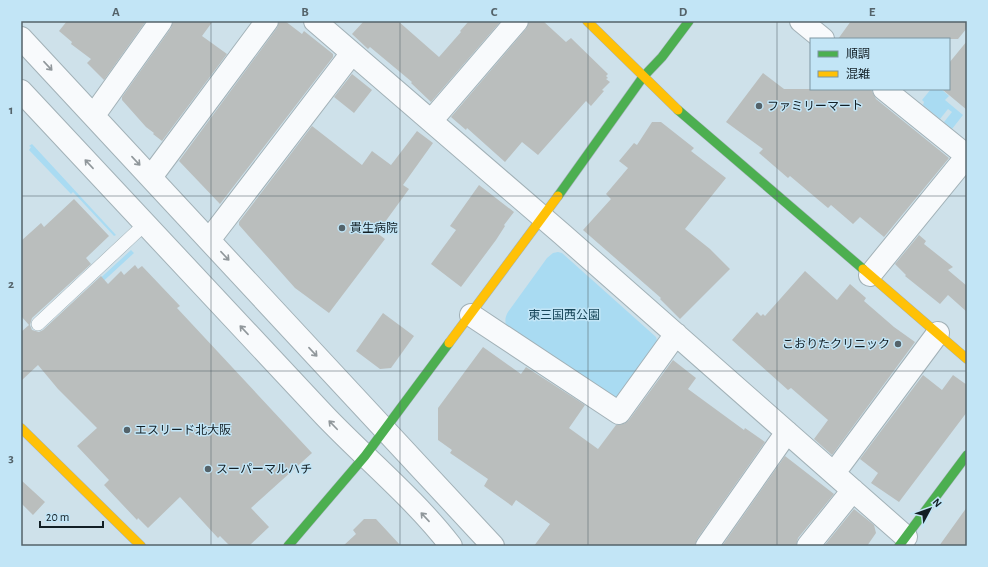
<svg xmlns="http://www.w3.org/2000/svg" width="988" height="567" viewBox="0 0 988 567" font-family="'Alegreya Sans','Noto Sans JP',sans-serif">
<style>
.green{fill:#a9dbf2}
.building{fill:#babebd}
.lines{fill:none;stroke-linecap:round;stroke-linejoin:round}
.lane-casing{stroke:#a2b1b7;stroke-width:14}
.street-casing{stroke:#a2b1b7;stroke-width:24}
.fast-casing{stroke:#a2b1b7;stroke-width:10}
.slow-casing{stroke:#a2b1b7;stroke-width:10}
.lane{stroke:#f8fafc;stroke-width:13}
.street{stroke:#f8fafc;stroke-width:22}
.fast{stroke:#4caf50;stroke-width:9}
.slow{stroke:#ffc107;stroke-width:9}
.oneway{stroke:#90979b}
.grid{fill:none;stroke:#54636a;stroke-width:1;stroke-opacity:0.55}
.poi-dot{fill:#54636a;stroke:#c2e5f6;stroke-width:1.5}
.labels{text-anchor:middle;stroke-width:3;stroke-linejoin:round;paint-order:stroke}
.poi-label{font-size:12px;fill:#121f25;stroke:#c2e5f6;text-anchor:start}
.park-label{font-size:12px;fill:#174659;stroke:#c2e5f6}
.neatline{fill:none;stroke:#54636a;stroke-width:1.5}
.grid-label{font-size:13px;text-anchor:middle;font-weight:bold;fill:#54636a}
</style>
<rect width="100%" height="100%" fill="#cee1ea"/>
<path class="green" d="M931,89H941L949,96L945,100L963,115L952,129L944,122L952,112L948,109L940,119L923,105L924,102L922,100Z
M32,144L116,235L114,236L73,192L71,194L29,150L31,147L29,146Z
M131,250L134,253L21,357V351Z
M558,252L562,253L656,337L659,347L623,396L615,399L508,331C505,323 504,319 508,312L547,258L553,253Z"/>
<path class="building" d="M67,21H146L104,80L87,63L91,59L71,44L72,42L59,31Z
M173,21H213L202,36L227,54L162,141L153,134L154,133L146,127L122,100V97L171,28Z
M279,21H285L302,34L304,31L333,54V57L220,204L179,161L277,28Z
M364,21H398L439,57L461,32L460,31L469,21H501L431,102L411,83L412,82L370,47L368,49L352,34Z
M529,21H543L566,42L571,38L608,74L606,76L608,78L606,79L610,82L602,90L604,91L591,106L586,101L538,155L522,142L505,162L467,128L466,130L451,117L526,29Z
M851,21H967V28L958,39H838Z
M967,41V110L943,90L949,89V63Z
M763,73L784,89H871L876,99L949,158L884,237L860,217L853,224L831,205L828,208L790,176L788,178L759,153L763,149L726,122Z
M352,74L372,90L354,113L334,97Z
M652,122H661L694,148L691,151L726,178L685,229L710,249L730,269L680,319L660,299L661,298L583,230L611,199L606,194L628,168L619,161L634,143L637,145Z
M312,126L362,165L372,151L391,165L417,131L433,143L403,185L409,189L377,233L385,239L329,313L295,288L239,225V222Z
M479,185L514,212L504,225L505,226L496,240L461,287L431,264L456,230L450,226Z
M74,199L109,236L86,258L91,264L32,318L30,325L32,330L39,332L43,330L101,276L108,284L121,271L124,275L135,265L138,269L142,266L180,306L177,308L312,453L251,508L269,527L249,546H230L220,536L218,538L180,497L148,528L138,518L137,520L104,485L109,480L77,446L97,428L58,389L38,365L21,381V332L29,325L21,316V241L41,223L44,227Z
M919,235L926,241L924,244L953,267L948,270L967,286V312L948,295L940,304L905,276L906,275L895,264Z
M805,271L837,300L850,284L866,298L864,301L894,327L915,342L832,455L814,439L828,420L791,388L788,390L732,340L757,312L761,316L763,314L765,316Z
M383,313L414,336L391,368L380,369L356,351Z
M483,347L521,374L526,367L585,405L569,428L598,449L616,425L624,424L629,420L673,360L696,378L688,389L744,430L745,428L765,442L697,539L695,546H534L550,524L516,500L512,506L484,486L488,479L450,453L452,450L438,440V408Z
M923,375L942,390L953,375L967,385V412L899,502L871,483L878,473L860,459Z
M785,456L834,494L798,538L796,546H722Z
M21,480L45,502L33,515L21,503Z
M967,507V546H939Z
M854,509L874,525L876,533L867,546H824Z
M364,519H376L401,546H343L356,534L353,530Z"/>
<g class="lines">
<g class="lane-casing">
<path id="lane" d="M38,324L145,224"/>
</g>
<g class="street-casing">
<path id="street" d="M315,21L562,234L906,537
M801,21L823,39
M21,38L493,546
M884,89L967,156
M21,91C122,199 223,307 324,415C366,459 414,498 451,546
M94,115L161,21
M431,121L517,21
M151,177L267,21
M209,240L352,53
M870,275L967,156
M471,315L619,413L676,334
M834,473L938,333
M707,546L787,432
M808,546L853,490"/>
</g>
<g class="fast-casing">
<path id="fast" d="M678,110L863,269
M558,196L643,77L662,57L689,21
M288,546L365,456L449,343
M899,546L967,455"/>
</g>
<g class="slow-casing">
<path id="slow" d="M587,21L678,110
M863,269L967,359
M449,343L558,196
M21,428L141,546"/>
</g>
<use href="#lane" class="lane"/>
<use href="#street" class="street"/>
<use href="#fast" class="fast"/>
<use href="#slow" class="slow"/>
</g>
<defs><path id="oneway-shaft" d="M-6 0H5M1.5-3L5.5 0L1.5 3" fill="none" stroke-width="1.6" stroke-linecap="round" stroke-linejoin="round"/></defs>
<g class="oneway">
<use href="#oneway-shaft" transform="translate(48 66) rotate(47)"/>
<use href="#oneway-shaft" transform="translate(136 161) rotate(47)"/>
<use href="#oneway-shaft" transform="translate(89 164) rotate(-133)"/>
<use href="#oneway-shaft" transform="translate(225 256) rotate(47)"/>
<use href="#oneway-shaft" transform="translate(244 330) rotate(-133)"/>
<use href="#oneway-shaft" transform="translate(313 352) rotate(47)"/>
<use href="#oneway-shaft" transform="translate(333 425) rotate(-134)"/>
<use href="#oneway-shaft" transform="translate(425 517) rotate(-133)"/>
</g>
<path class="grid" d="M211,21V546M400,21V546M588,21V546M777,21V546M21,196H967M21,371H967"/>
<g class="poi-dot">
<circle cx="759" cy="106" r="4"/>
<circle cx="342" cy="228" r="4"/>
<circle cx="898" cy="344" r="4"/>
<circle cx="127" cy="430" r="4"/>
<circle cx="208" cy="469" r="4"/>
</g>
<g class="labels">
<g class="poi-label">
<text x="767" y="110">ファミリーマート</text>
<text x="350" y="232">貴生病院</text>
<text x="890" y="348" text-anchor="end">こおりたクリニック</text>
<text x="135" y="434">エスリード北大阪</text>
<text x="216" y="473">スーパーマルハチ</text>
</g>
<g class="park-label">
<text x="564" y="319">東三国西公園</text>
</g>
</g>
<rect width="988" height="567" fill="none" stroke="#c2e5f6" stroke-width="44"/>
<rect x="810" y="38" width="140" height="52" fill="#c2e5f6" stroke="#7c96a2"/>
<rect x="818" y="51" width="20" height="6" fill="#4caf50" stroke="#7c96a2"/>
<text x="846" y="58" font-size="12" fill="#121f25">順調</text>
<rect x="818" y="71" width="20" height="6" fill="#ffc107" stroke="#7c96a2"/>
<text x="846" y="78" font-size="12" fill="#121f25">混雑</text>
<g transform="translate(930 509) rotate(49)" stroke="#c2e5f6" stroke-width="3" paint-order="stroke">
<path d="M0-3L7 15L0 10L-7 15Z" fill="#121f25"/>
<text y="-6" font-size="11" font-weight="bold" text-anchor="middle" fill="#121f25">N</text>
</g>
<path d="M40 521v6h63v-6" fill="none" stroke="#121f25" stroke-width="2"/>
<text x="46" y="521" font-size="12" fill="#121f25" stroke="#c2e5f6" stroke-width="3" paint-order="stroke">20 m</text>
<rect x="22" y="22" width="944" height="523" class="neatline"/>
<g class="grid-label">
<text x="116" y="16">A</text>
<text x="305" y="16">B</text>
<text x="494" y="16">C</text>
<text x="683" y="16">D</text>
<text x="872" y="16">E</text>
<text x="11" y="114">1</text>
<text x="11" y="288">2</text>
<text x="11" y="462">3</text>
</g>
</svg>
